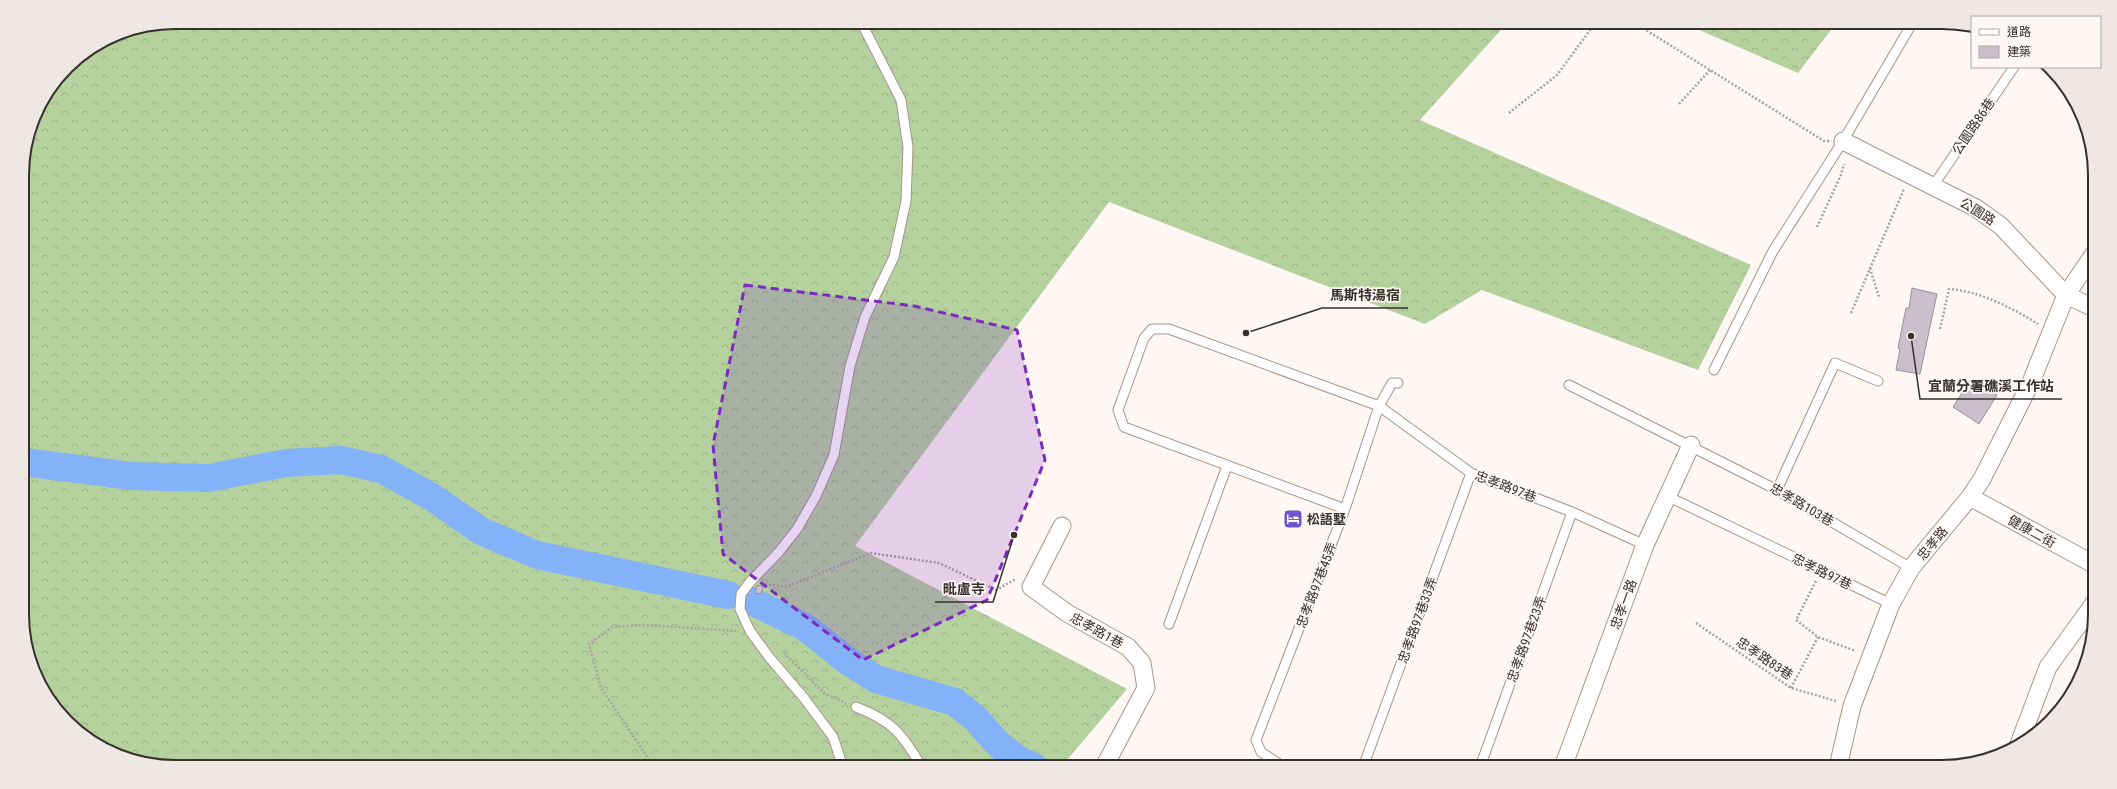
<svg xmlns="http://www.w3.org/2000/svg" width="2117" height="789" viewBox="0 0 2117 789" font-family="'Roboto Condensed','Noto Sans TC',sans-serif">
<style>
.forest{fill:url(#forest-crowns)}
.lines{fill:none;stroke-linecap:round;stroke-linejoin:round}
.river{stroke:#84b2f8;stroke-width:28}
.building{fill:#cdbecb;stroke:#9d8f9b}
.lane-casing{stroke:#a7958d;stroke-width:11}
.street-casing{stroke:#a7958d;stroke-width:19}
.path{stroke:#aba3a0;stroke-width:2.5;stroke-dasharray:2 2;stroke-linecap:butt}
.lane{stroke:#fff;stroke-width:9}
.street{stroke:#fff;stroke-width:17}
.marked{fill:#7b2cbf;fill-opacity:0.2;stroke:#7b2cbf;stroke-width:3;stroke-dasharray:8 5;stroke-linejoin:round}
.labels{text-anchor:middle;stroke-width:3.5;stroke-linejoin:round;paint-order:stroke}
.street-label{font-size:13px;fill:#37302d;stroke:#fff7f3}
.poi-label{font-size:13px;font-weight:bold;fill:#37302d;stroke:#fff7f3;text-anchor:start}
.rim{fill:none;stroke:#37302d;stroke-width:2}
.leader{fill:none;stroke:#37302d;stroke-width:1.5}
.callout-dot{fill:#37302d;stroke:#fff7f3;stroke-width:1.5}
.callout-label{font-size:14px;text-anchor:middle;font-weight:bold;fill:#37302d;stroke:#fff7f3;stroke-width:3.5;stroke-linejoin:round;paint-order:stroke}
</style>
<defs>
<pattern id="forest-crowns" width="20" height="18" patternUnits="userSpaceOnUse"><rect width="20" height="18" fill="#b5d19e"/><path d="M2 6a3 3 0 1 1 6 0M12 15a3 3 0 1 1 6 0" fill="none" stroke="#9cb488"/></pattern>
</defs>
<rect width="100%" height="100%" fill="#fff7f3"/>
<path class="forest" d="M175,22H1508L1420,120L1751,265L1698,370L1482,290L1425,324L1109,202L855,546L1127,689L1061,767H175L126,759L90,741L60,715L38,682L25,643L22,165L38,107L74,60L117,34Z
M1681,22H1837L1798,73Z"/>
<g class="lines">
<path class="river" d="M24,462L131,476L209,478L286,463L341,460L381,469L432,497L481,531L537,555L728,595
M749,600L805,627L849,662L876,679L955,702L976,719L997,743L1017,759L1034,767"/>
</g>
<path class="building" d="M1912,288L1937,294L1920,374L1896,370L1900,349L1898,348L1906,308H1909Z
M1971,379L1997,395L1979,424L1953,407Z
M757,585L763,587L761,594L755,593Z"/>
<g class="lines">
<g class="lane-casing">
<path id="lane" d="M1933,186L2014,67
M1714,370L1773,251L1843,141L1913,22
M1569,385L1777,490L1911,568
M1777,490L1835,363L1878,381
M1667,496L1891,604
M1345,509L1124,427L1118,410L1144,338L1152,329H1169L1379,406L1471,473L1572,512L1645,545
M1169,624L1227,466
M856,707C893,721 902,734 922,767
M843,767L833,737L804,698L769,657L750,631L740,609L741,594L750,582L778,553L797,529L816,496L834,455L850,366L865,317L894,257L906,201L908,147L901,100L861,22
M1284,767L1261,752L1256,740L1345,509L1379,406L1392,383H1398
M1363,767L1471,473
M1480,767L1572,512"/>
</g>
<g class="street-casing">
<path id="street" d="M1843,141L1976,208L2001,226L2066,295L2094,308
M1970,497L2095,565
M1062,526L1031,587L1067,613L1128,647L1142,663L1146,688L1104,767
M2019,744L2048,667L2095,602
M1563,767L1645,545L1691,445
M1838,767L1852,706L1891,604L1911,568L1970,497L1982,479L2031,382L2066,295L2094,254"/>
</g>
<path class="path" d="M1633,22L1824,141H1829
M1679,104L1710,70
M1509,113L1557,75L1596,22
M1817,227L1841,175L1844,164
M1870,268L1879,297
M1851,313L1904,189
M1940,329L1949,289C1980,291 2012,308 2038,324
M1816,581L1796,620L1818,637L1856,651
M765,584L786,587L871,553L939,563L996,590L1014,580H1016
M1696,623L1791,688L1836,701
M784,653L825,694L846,703
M1791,688L1818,637
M654,767L601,688L589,644L612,627L644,625L737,631"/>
<use href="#lane" class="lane"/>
<use href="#street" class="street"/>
</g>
<path class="marked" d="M745,285L914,306L1017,330L1045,460L987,600L863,660L723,554L713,445Z"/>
<defs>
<g id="hotel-square" transform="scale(1)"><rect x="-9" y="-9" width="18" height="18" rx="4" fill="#6e54ce" stroke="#fff7f3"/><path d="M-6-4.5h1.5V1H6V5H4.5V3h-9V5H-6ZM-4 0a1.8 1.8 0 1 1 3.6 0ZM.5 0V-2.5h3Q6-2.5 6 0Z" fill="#fff"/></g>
</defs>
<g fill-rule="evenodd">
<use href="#hotel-square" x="1293" y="519"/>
</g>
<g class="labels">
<g class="street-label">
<text transform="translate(1973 126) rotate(-56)" y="5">公園路86巷</text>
<text transform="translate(1978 211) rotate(32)" y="5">公園路</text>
<text transform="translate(1506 486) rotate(21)" y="5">忠孝路97巷</text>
<text transform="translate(1802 504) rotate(30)" y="5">忠孝路103巷</text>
<text transform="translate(2032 531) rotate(29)" y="5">健康二街</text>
<text transform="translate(1932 543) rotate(-50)" y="5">忠孝路</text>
<text transform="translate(1822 571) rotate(26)" y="5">忠孝路97巷</text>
<text transform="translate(1316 585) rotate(-69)" y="5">忠孝路97巷45弄</text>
<text transform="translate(1623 604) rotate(-70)" y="5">忠孝一路</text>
<text transform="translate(1417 620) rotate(-70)" y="5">忠孝路97巷33弄</text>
<text transform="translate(1097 630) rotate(29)" y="5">忠孝路1巷</text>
<text transform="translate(1526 639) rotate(-70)" y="5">忠孝路97巷23弄</text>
<text transform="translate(1765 658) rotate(34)" y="5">忠孝路83巷</text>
</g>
<g class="poi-label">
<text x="1307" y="524">松語墅</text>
</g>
</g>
<path d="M0 0H2117V789H0ZM175 29H1942A146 146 0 0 1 2088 175V614A146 146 0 0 1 1942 760H175A146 146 0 0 1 29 614V175A146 146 0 0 1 175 29Z" fill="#efe7e3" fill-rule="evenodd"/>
<path class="rim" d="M175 29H1942A146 146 0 0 1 2088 175V614A146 146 0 0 1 1942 760H175A146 146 0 0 1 29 614V175A146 146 0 0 1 175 29Z"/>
<path class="leader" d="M1246 333L1322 308H1408M1911 336L1920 399H2062M1014 535L993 602H935"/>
<g class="callout-dot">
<circle cx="1246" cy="333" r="4"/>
<circle cx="1911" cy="336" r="4"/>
<circle cx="1014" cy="535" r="4"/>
</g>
<g class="callout-label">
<text x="1365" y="300">馬斯特湯宿</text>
<text x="1991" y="391">宜蘭分署礁溪工作站</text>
<text x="964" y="594">毗盧寺</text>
</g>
<rect x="1971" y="16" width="130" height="52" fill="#fff7f3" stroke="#afa7a4"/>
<rect x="1979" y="29" width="20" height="6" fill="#ffffff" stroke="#afa7a4"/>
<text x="2007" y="36" font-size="12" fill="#37302d">道路</text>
<rect x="1979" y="46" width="20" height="12" fill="#cdbecb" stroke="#afa7a4"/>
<text x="2007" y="56" font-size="12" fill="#37302d">建築</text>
</svg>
